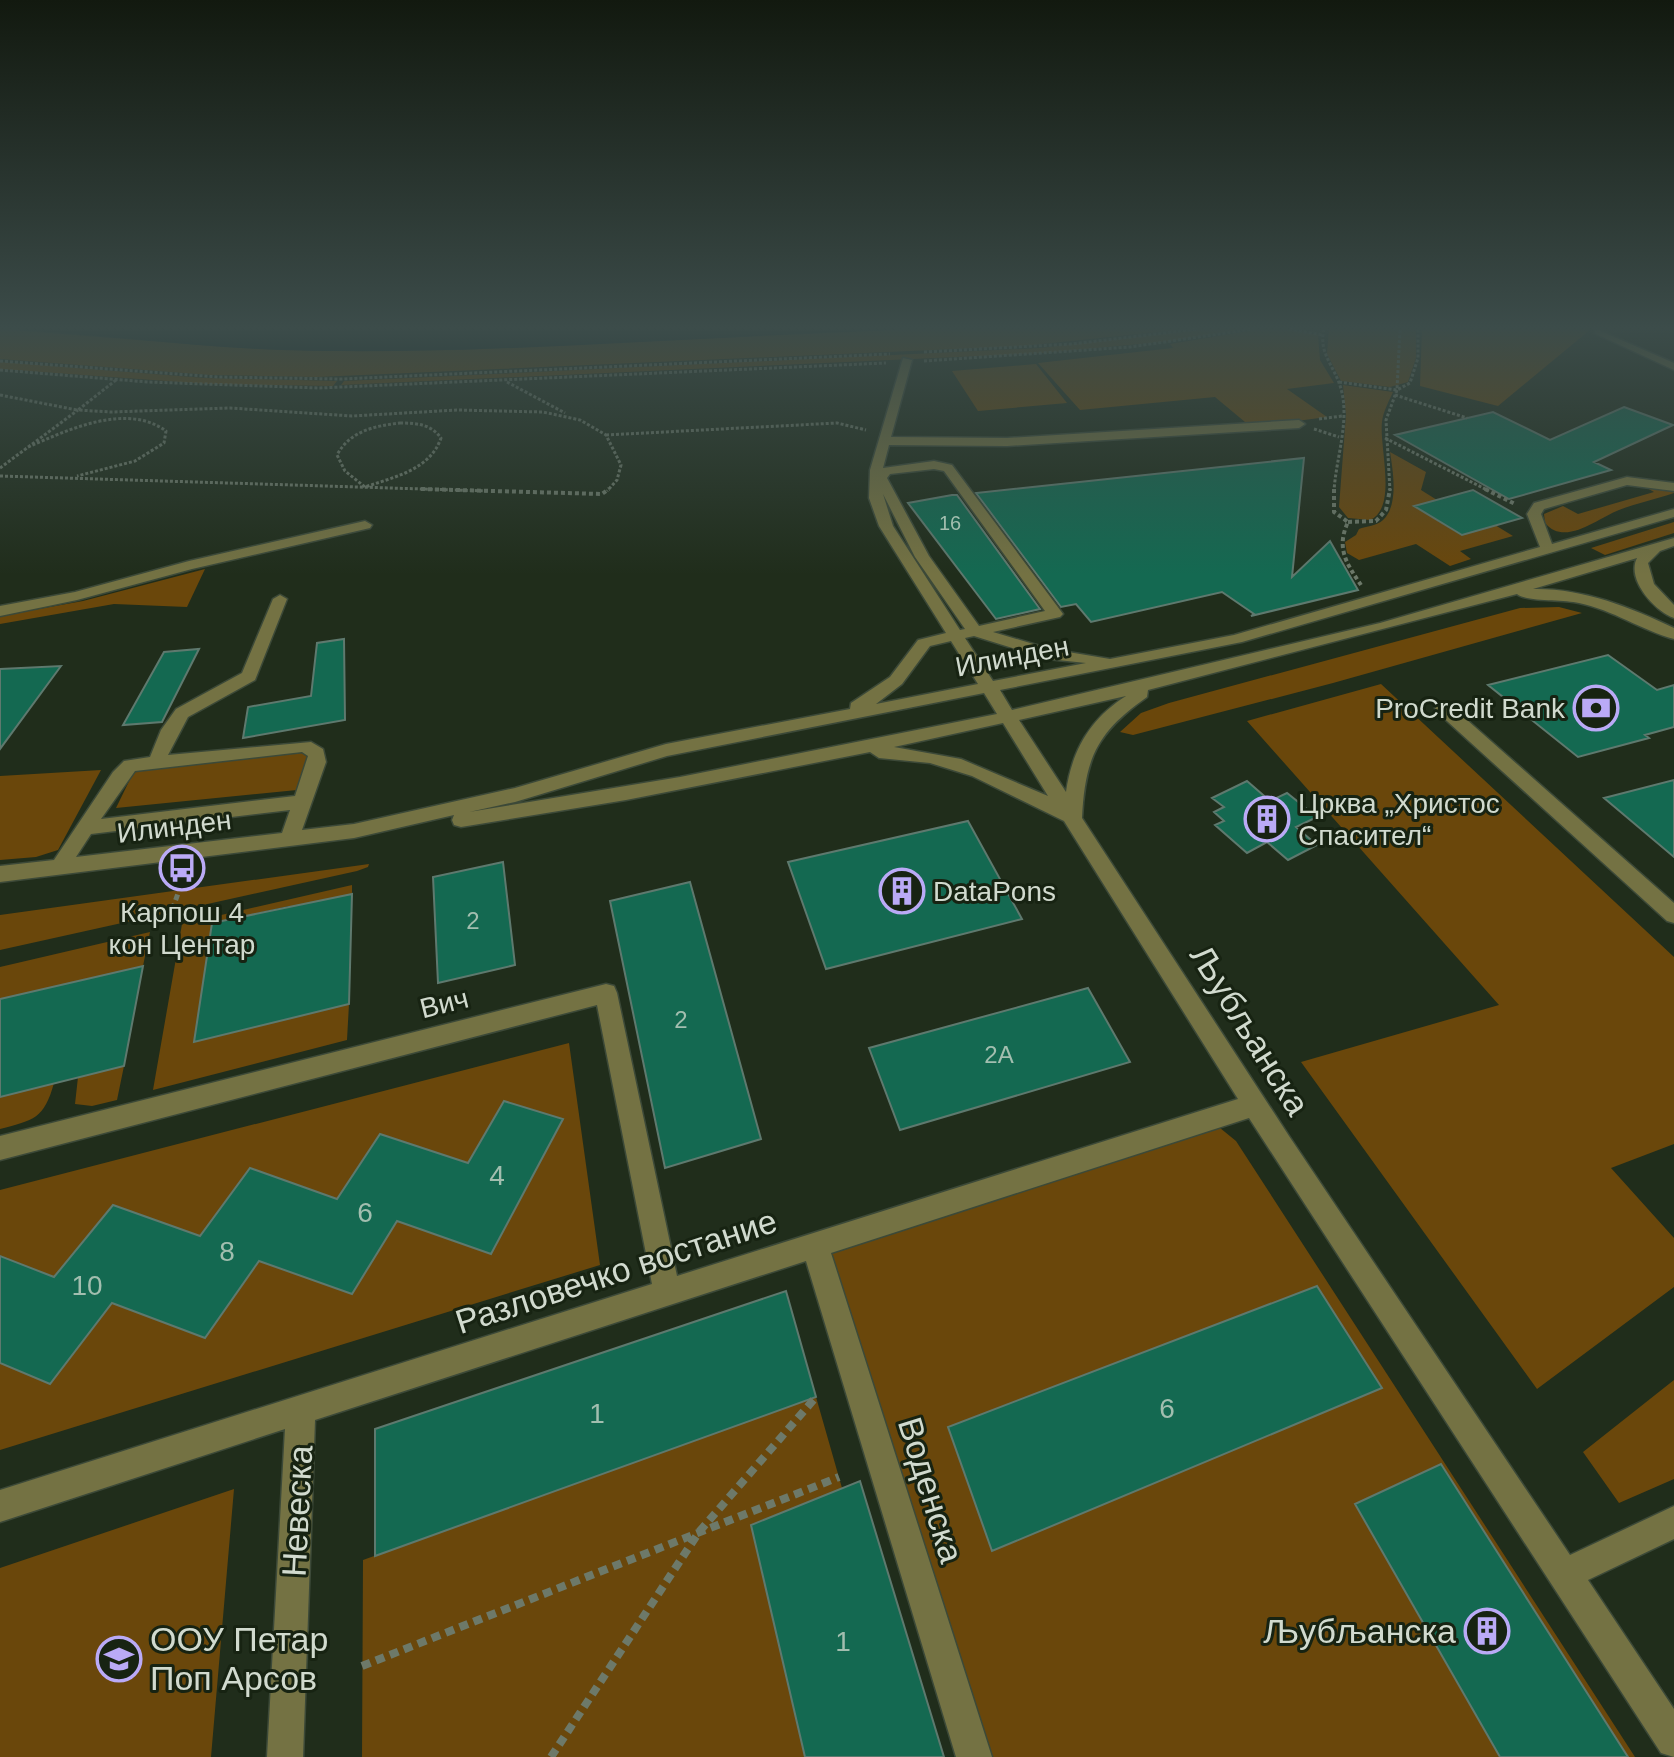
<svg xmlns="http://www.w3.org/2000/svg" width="1674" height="1757" viewBox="0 0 1674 1757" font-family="Helvetica,sans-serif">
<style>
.green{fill:#6a470b;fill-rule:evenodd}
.water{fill:#00191a}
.building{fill:#146951;stroke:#5e796e;stroke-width:2}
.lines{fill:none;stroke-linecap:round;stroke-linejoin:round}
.minor-casing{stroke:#3c4938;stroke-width:3}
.path-far3{stroke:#6d7969;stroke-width:3;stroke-dasharray:3 2;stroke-linecap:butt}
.path-far2{stroke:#6d7969;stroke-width:4;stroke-dasharray:4 3;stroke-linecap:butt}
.path-far1{stroke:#6d7969;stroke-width:5;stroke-dasharray:6 4;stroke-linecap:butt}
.path{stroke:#6d7969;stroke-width:8;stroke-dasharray:9 6;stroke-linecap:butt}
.minor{fill:#747243;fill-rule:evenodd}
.labels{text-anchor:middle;stroke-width:6;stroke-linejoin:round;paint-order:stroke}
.far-number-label{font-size:20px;fill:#a2beaf}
.number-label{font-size:24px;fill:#a2beaf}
.street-label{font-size:28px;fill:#d1dace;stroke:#172312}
.poi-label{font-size:28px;fill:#d1dace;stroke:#172312;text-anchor:start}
.near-number-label{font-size:28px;fill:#a2beaf}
.near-street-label{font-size:34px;fill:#d1dace;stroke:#172312}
.near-poi-label{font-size:34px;fill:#d1dace;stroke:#172312;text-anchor:end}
</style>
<rect width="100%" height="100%" fill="#202d1b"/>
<path class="green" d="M0,329L224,347L325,351L461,350L916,329H1186L1023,346L317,377L210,375L0,359Z
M1209,329H1242L1171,341L1044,353L341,385L344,381L1040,348Z
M1261,329H1282L1318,335L1320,360L1334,383L1287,389L1327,417L1251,427L1215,397L1080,410L1038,363L1173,348L1170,344Z
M1329,329H1416V358L1408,382L1390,387L1341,381L1327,354Z
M1422,329H1591L1498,406L1420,386Z
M0,362L205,378L337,381L333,386L208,384L0,369Z
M1036,364L1067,403L978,411L952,371Z
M1343,385L1393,392C1389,401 1383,412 1382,422C1379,447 1398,508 1370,520L1348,518L1339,507L1346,415Z
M1390,452L1426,472L1421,490L1437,500L1415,507L1461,535L1495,525L1513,536L1460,551L1471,559L1450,566L1416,544L1359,560L1347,553L1345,542L1356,535L1359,529C1366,526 1377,526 1383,520C1399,505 1393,471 1390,452Z
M1640,484L1674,490V493C1656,499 1637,503 1619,510C1598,518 1565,547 1545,523L1544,514L1563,506L1578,514L1654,492Z
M1674,522V533L1605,555L1591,548Z
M205,569L187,607L114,604L0,624V616L83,601Z
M1559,607L1582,613L1333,683L1133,735L1120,732L1141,713L1169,703L1520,608Z
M1381,684L1674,957V1144L1611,1168L1674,1238V1287L1537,1389L1301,1062L1499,1005L1247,721Z
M303,751L310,754L309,764L297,790L116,808L136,767Z
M101,770L58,850L36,857L0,860V776Z
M369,864L368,867L357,871L0,950V915Z
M352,885V894L327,900L349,1004L347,1040L153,1090L182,924ZM289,906L280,1021L195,1042L212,923Z
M150,932L143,966L0,999V967Z
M569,1043L600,1265L0,1450V1190Z
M124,1066L117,1100L92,1106L75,1104L78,1077Z
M54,1083C44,1119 34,1120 0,1129V1097Z
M1209,1119L1236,1141L1635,1757H974L815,1245Z
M1674,1380V1479L1619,1503L1583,1452Z
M816,1397L842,1488L805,1757H362L363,1560Z
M234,1489L211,1757H0V1568Z"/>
<path class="water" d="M13,329H916C720,335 524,353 328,351C223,351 118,336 13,329Z"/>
<path class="building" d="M1624,407L1673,425L1594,462L1611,470L1509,499L1395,435L1493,412L1550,440Z
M1304,458L1292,577L1330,541L1358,590L1251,616L1254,614L1222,592L1091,622L1076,604L1061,607L976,493Z
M1473,490L1522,518L1462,535L1414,506Z
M952,495H957L1040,609L996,619L908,503Z
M344,639L345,720L243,738L248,707L311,696L317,643Z
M199,649L162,722L123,725L164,652Z
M1608,655L1657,690L1674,685V727L1645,735L1649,738L1578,757L1488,685Z
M61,666L0,749V669Z
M1674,780V857L1604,798Z
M1247,781L1270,801L1287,793L1317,817L1296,827L1317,845L1288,860L1267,842L1247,853L1215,825L1224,821L1214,812L1224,807L1212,798Z
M968,821L1022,919L826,969L788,862Z
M503,862L515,965L438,983L433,877Z
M690,882L761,1139L665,1168L610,901Z
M352,894L349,1004L194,1042L212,923Z
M143,966L124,1066L0,1097V999Z
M1088,988L1130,1062L900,1130L869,1048Z
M504,1101L563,1119L491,1254L397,1221L352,1294L259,1261L205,1338L112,1303L50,1384L0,1363V1256L54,1277L113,1205L200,1236L250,1168L337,1199L380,1134L468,1163Z
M1317,1286L1382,1388L992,1551L948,1427Z
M786,1291L816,1397L375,1556V1429Z
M1441,1464L1628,1757H1500L1355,1504Z
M860,1481L944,1757H805L751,1525Z"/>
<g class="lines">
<g class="minor-casing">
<path id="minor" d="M1596,329L1674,363V370L1594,333Z
M903,358L912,360L891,437L1007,438L1299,420L1305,424L1299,428L1007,446L889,445L883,468L934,461L952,465L1063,614L1060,617L993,632L1050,649L1110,659L1234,635L1540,547L1527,514L1534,503L1627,477L1674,483V491L1627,485L1544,509L1541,514L1552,544L1674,509V517L1242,642L1000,690L1012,710L1380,623L1674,538V546L1660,551L1648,563L1654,584L1674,605V618C1654,611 1626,579 1637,558L1533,589C1582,588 1630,607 1674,628V639C1641,630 1613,610 1579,603C1563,599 1527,602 1517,594L1148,690L1147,697C1097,732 1085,758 1082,818L1289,1136L1570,1555L1674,1506V1539L1588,1580L1674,1709V1757L1661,1753L1249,1118L831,1253L992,1757H956L806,1261L315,1420L303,1757H267L285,1429L0,1522V1490L652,1284L597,1005L0,1160V1136L606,984L614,986L617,993L677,1276L1238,1099L1064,821L972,776L930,763L879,758L870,752L626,800L461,827L454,825L452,820L454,815L354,838L0,882V866L54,860L113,772L124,761L150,757L161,730L176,709L242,673L273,599L280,595L287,599L255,680L188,717L168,755L311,742L323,749L326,762L302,830L354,824L515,788L666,744L850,709L851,703L890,677L918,640L946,633L879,526L869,498L870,470ZM934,469L944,471L1045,611L979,626L929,556L887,478L890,474ZM883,494L915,557L965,629L960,630L893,526ZM974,636L1048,659L1086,663L993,681L965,638ZM951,641L978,684L876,704L902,684L930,646ZM984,693L997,714L680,777L469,812L515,802L667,756ZM1126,696C1090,719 1072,750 1066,792L1019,720ZM1003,723L1048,796L961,759L894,747ZM302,752L308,756L295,796L101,819L135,771ZM290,810L282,833L76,857L91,834Z
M365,521L372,525L370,528L192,569L77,600L0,616V606L75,592L189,561Z
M1443,703L1449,704L1674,903V923L1667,921L1437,712L1435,708Z"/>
</g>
<path class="path-far3" d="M1289,329L1322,335
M1324,329C1318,354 1335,366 1341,389C1350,421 1336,458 1334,491
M924,352L1072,344L1198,329
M0,361L218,377L342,379L890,354
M924,361L1130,347L1253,329
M0,370L148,382L319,388L886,363
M116,380L78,410L111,412L230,408L352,416L457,410L543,412L580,420L606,435L621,465L617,480L607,491
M507,382L565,413
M1339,382L1397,390L1410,383L1418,358V329
M0,395L77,410
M1395,395L1467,418
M1319,419L1342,416
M400,423C416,423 431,424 441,438C430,470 394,477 365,487L345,471L337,455C350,431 374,426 400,423Z
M1314,429L1339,437
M606,435L837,423L866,430
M1385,438L1489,491
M28,447C68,430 126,402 166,431L164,443L135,461L77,476
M0,468L78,410
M0,476L488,491
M1390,491L1386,420L1397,390L1400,329"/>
<path class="path-far2" d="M421,489L602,494L609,489
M1334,489V512L1348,522C1336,548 1346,563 1361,585
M1485,489L1515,504
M1348,522L1376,521L1386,510L1390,489"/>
<path class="path-far1" d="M169,919L182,882"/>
<path class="path" d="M362,1666L839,1477
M551,1757L699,1532L816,1397"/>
<use href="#minor" class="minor"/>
</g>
<linearGradient id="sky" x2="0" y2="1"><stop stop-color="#12190f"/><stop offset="0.57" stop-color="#3c4c4a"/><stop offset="1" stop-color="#3c4c4a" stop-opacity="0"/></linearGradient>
<rect width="1674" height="575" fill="url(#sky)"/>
<defs>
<g id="bank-ring" transform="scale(2.3)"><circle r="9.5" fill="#172312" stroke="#baaaf6" stroke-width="1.5"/><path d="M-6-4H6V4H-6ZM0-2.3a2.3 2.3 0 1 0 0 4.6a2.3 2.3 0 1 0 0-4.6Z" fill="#baaaf6"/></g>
<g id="building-ring" transform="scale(2.3)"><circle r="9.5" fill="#172312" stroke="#baaaf6" stroke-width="1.5"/><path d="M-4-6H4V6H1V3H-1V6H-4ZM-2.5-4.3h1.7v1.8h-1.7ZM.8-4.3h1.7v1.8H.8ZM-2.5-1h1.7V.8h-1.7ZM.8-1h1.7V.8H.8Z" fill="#baaaf6"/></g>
<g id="bus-ring" transform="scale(2.3)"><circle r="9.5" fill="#172312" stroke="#baaaf6" stroke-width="1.5"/><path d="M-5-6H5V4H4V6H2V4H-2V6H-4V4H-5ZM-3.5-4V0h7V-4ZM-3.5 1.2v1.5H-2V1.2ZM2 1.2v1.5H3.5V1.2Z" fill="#baaaf6"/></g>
<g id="school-ring" transform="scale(2.3)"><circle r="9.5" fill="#172312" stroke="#baaaf6" stroke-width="1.5"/><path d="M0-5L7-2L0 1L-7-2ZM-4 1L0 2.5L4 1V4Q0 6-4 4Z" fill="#baaaf6"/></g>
</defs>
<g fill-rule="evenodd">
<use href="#bank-ring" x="1596" y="708"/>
<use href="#building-ring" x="1267" y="819"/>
<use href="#bus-ring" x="182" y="868"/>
<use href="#building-ring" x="902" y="891"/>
<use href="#building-ring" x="1487" y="1631"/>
<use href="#school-ring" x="119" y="1659"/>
</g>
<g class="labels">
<g class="far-number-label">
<text x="950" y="530">16</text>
</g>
<g class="number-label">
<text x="473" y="929">2</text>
<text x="681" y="1028">2</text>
<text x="999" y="1063">2А</text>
</g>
<g class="street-label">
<text transform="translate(1012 656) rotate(-11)" y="10">Илинден</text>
<text transform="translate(174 826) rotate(-7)" y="10">Илинден</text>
<text transform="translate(444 1003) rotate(-14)" y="10">Вич</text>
</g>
<g class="poi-label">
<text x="1565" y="718" text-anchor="end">ProCredit Bank</text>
<text x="1298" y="813">Црква „Христос<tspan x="1298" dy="32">Спасител“</tspan></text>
<text x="933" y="901">DataPons</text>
<text x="182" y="922" text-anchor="middle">Карпош 4<tspan x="182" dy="32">кон Центар</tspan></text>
</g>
<g class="near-number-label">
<text x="497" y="1185">4</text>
<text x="365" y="1222">6</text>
<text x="227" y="1261">8</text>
<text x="87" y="1295">10</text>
<text x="1167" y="1418">6</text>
<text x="597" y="1423">1</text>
<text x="843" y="1651">1</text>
</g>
<g class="near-street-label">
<text transform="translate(1250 1030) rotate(58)" y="12">Љубљанска</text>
<text transform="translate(616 1271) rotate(-18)" y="12">Разловечко востание</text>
<text transform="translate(931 1490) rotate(73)" y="12">Воденска</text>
<text transform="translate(297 1511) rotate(-87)" y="12">Невеска</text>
</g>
<g class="near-poi-label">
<text x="1456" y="1643">Љубљанска</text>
<text x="150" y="1651" text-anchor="start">ООУ Петар<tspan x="150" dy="39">Поп Арсов</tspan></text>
</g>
</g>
</svg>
